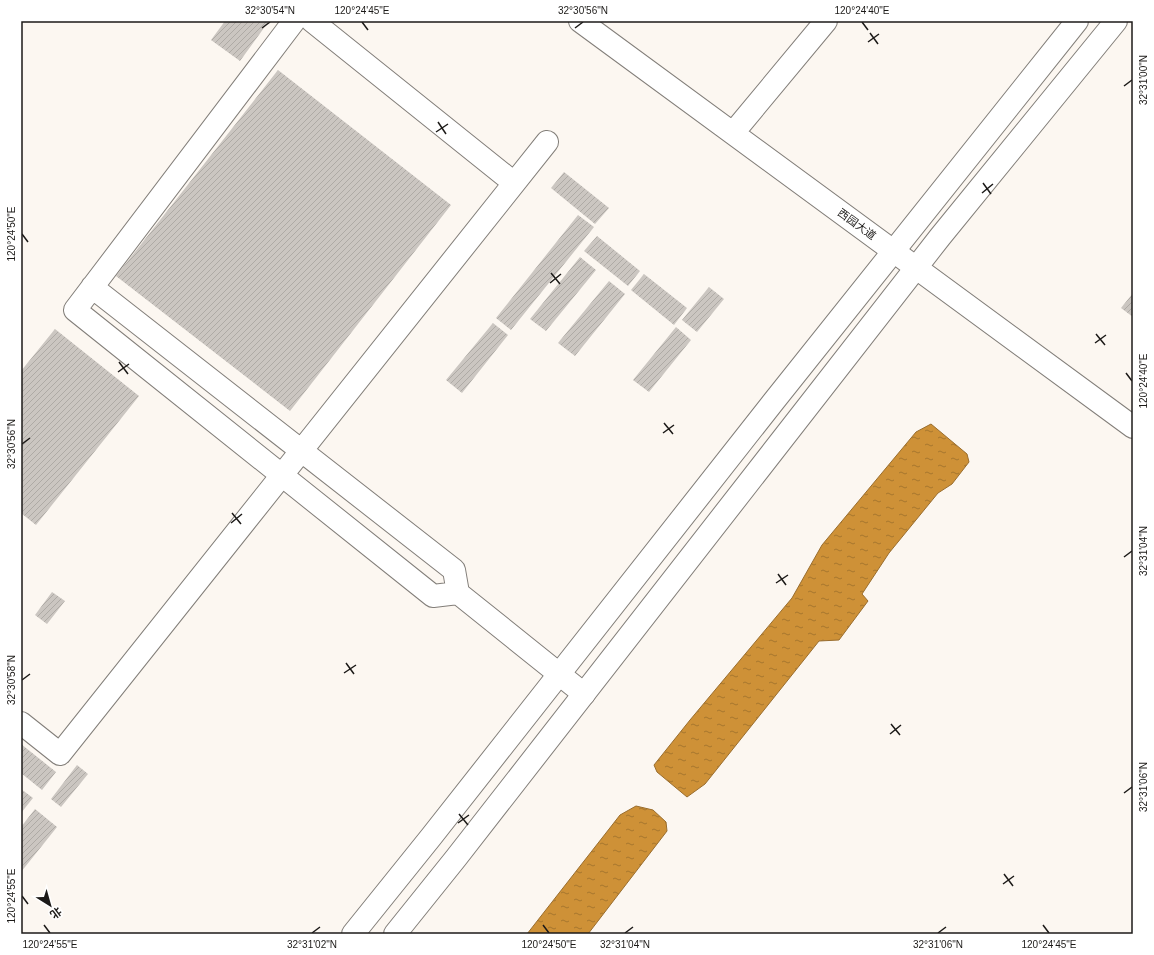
<svg xmlns="http://www.w3.org/2000/svg" width="1154" height="955" viewBox="0 0 1154 955" font-family="Arial,'Noto Sans SC',sans-serif">
<style>
.water{fill:url(#water-ripples);stroke:#996d2e}
.building{fill:url(#building-hatch)}
.lines{fill:none;stroke-linecap:round;stroke-linejoin:round}
.minor-casing{stroke:#827e79;stroke-width:24}
.major-casing{stroke:#827e79;stroke-width:24}
.minor{stroke:#fff;stroke-width:22}
.major{stroke:#fff;stroke-width:22}
.ticks{fill:none;stroke:#1c1a18;stroke-width:1.5}
.labels{text-anchor:middle;stroke-width:4;stroke-linejoin:round;paint-order:stroke}
.street-label{font-size:11px;fill:#1c1a18;stroke:#fff}
.neatline{fill:none;stroke:#1c1a18;stroke-width:1.5}
.ticks-label{font-size:10px;text-anchor:middle;fill:#1c1a18}
</style>
<defs>
<pattern id="water-ripples" width="26" height="14" patternUnits="userSpaceOnUse"><rect width="26" height="14" fill="#ce9137"/><path d="M2 4q2-2 4 0t4 0M15 11q2-2 4 0t4 0" fill="none" stroke="#a6762d"/></pattern>
<pattern id="building-hatch" width="6" height="6" patternUnits="userSpaceOnUse"><rect width="6" height="6" fill="#cbc6c1"/><path d="M-1 1l2-2M0 6l6-6M5 7l2-2" fill="none" stroke="#aeaaa5"/></pattern>
</defs>
<rect width="100%" height="100%" fill="#fcf7f1"/>
<path class="water" d="M931,424L967,454L969,462L952,484L938,493L889,553L862,594L868,601L839,640L819,641L705,784L687,797L657,772L654,765L690,720L792,598L822,545L916,432Z
M636,806L653,810L666,822L667,831L588,934H527L620,815Z"/>
<path class="building" d="M225,21H269L240,61L211,40Z
M278,70L451,205L290,411L116,276Z
M564,172L609,208L595,224L551,188Z
M578,215L594,227L511,330L496,318Z
M597,236L640,271L628,286L584,251Z
M580,257L596,270L546,331L530,319Z
M644,274L687,308L674,325L631,290Z
M609,281L625,294L575,356L558,343Z
M709,287L724,299L697,332L682,320Z
M1133,293V317L1121,308Z
M493,323L508,335L462,393L446,380Z
M676,327L691,340L649,392L633,380Z
M55,329L139,396L36,525L21,513V371Z
M52,592L65,601L47,624L35,615Z
M21,744L56,772L42,790L21,773Z
M77,765L88,774L61,807L51,799Z
M21,789L33,798L21,813Z
M35,809L57,827L21,872V827Z"/>
<g class="lines">
<g class="minor-casing">
<path id="minor" d="M312,21L514,183
M580,21L1133,427
M733,133L826,21
M92,287L454,570L458,593L433,596L75,310L294,21
M458,593L584,694
M21,723L60,754L547,142"/>
</g>
<g class="major-casing">
<path id="major" d="M353,934L431,837L774,401L1077,21
M395,934L456,858L940,237L1116,21"/>
</g>
<use href="#minor" class="minor"/>
<use href="#major" class="major"/>
</g>
<path class="ticks" d="M362,22L368,30M862,22L868,30M262,28L270,22M575,28L583,22M870,33L878,44M868,42L879,34M1124,86L1132,80M438,122L446,134M436,132L448,124M983,183L991,194M982,193L993,184M22,234L28,242M551,273L560,284M550,283L561,274M1096,334L1105,345M1095,343L1106,335M119,362L128,374M118,372L129,364M1126,373L1132,381M664,423L673,434M663,433L674,425M22,444L30,438M232,513L241,524M231,523L242,514M1124,557L1132,551M778,574L786,585M776,583L788,575M346,663L354,674M344,673L356,665M22,680L30,674M891,724L900,735M890,734L901,725M1124,793L1132,787M459,814L468,825M458,823L469,815M1004,874L1013,886M1003,884L1014,876M22,896L28,904M44,925L50,933M543,925L549,933M1043,925L1049,933M312,933L320,927M625,933L633,927M938,933L946,927"/>
<g class="labels">
<g class="street-label">
<text transform="translate(857 224) rotate(36)" y="4">西园大道</text>
</g>
</g>
<rect width="1154" height="955" fill="none" stroke="#ffffff" stroke-width="44"/>
<g transform="translate(50 905) rotate(143)" stroke="#ffffff" stroke-width="3" paint-order="stroke">
<path d="M0-3L7 15L0 10L-7 15Z" fill="#1c1a18"/>
<text y="-6" font-size="11" font-weight="bold" text-anchor="middle" fill="#1c1a18">北</text>
</g>
<rect x="22" y="22" width="1110" height="911" class="neatline"/>
<g class="ticks-label">
<text x="270" y="14">32°30'54"N</text>
<text x="362" y="14">120°24'45"E</text>
<text x="583" y="14">32°30'56"N</text>
<text x="862" y="14">120°24'40"E</text>
<text transform="translate(1143 80) rotate(-90)" y="4">32°31'00"N</text>
<text transform="translate(11 234) rotate(-90)" y="4">120°24'50"E</text>
<text transform="translate(1143 381) rotate(-90)" y="4">120°24'40"E</text>
<text transform="translate(11 444) rotate(-90)" y="4">32°30'56"N</text>
<text transform="translate(1143 551) rotate(-90)" y="4">32°31'04"N</text>
<text transform="translate(11 680) rotate(-90)" y="4">32°30'58"N</text>
<text transform="translate(1143 787) rotate(-90)" y="4">32°31'06"N</text>
<text transform="translate(11 896) rotate(-90)" y="4">120°24'55"E</text>
<text x="50" y="948">120°24'55"E</text>
<text x="312" y="948">32°31'02"N</text>
<text x="549" y="948">120°24'50"E</text>
<text x="625" y="948">32°31'04"N</text>
<text x="938" y="948">32°31'06"N</text>
<text x="1049" y="948">120°24'45"E</text>
</g>
</svg>
